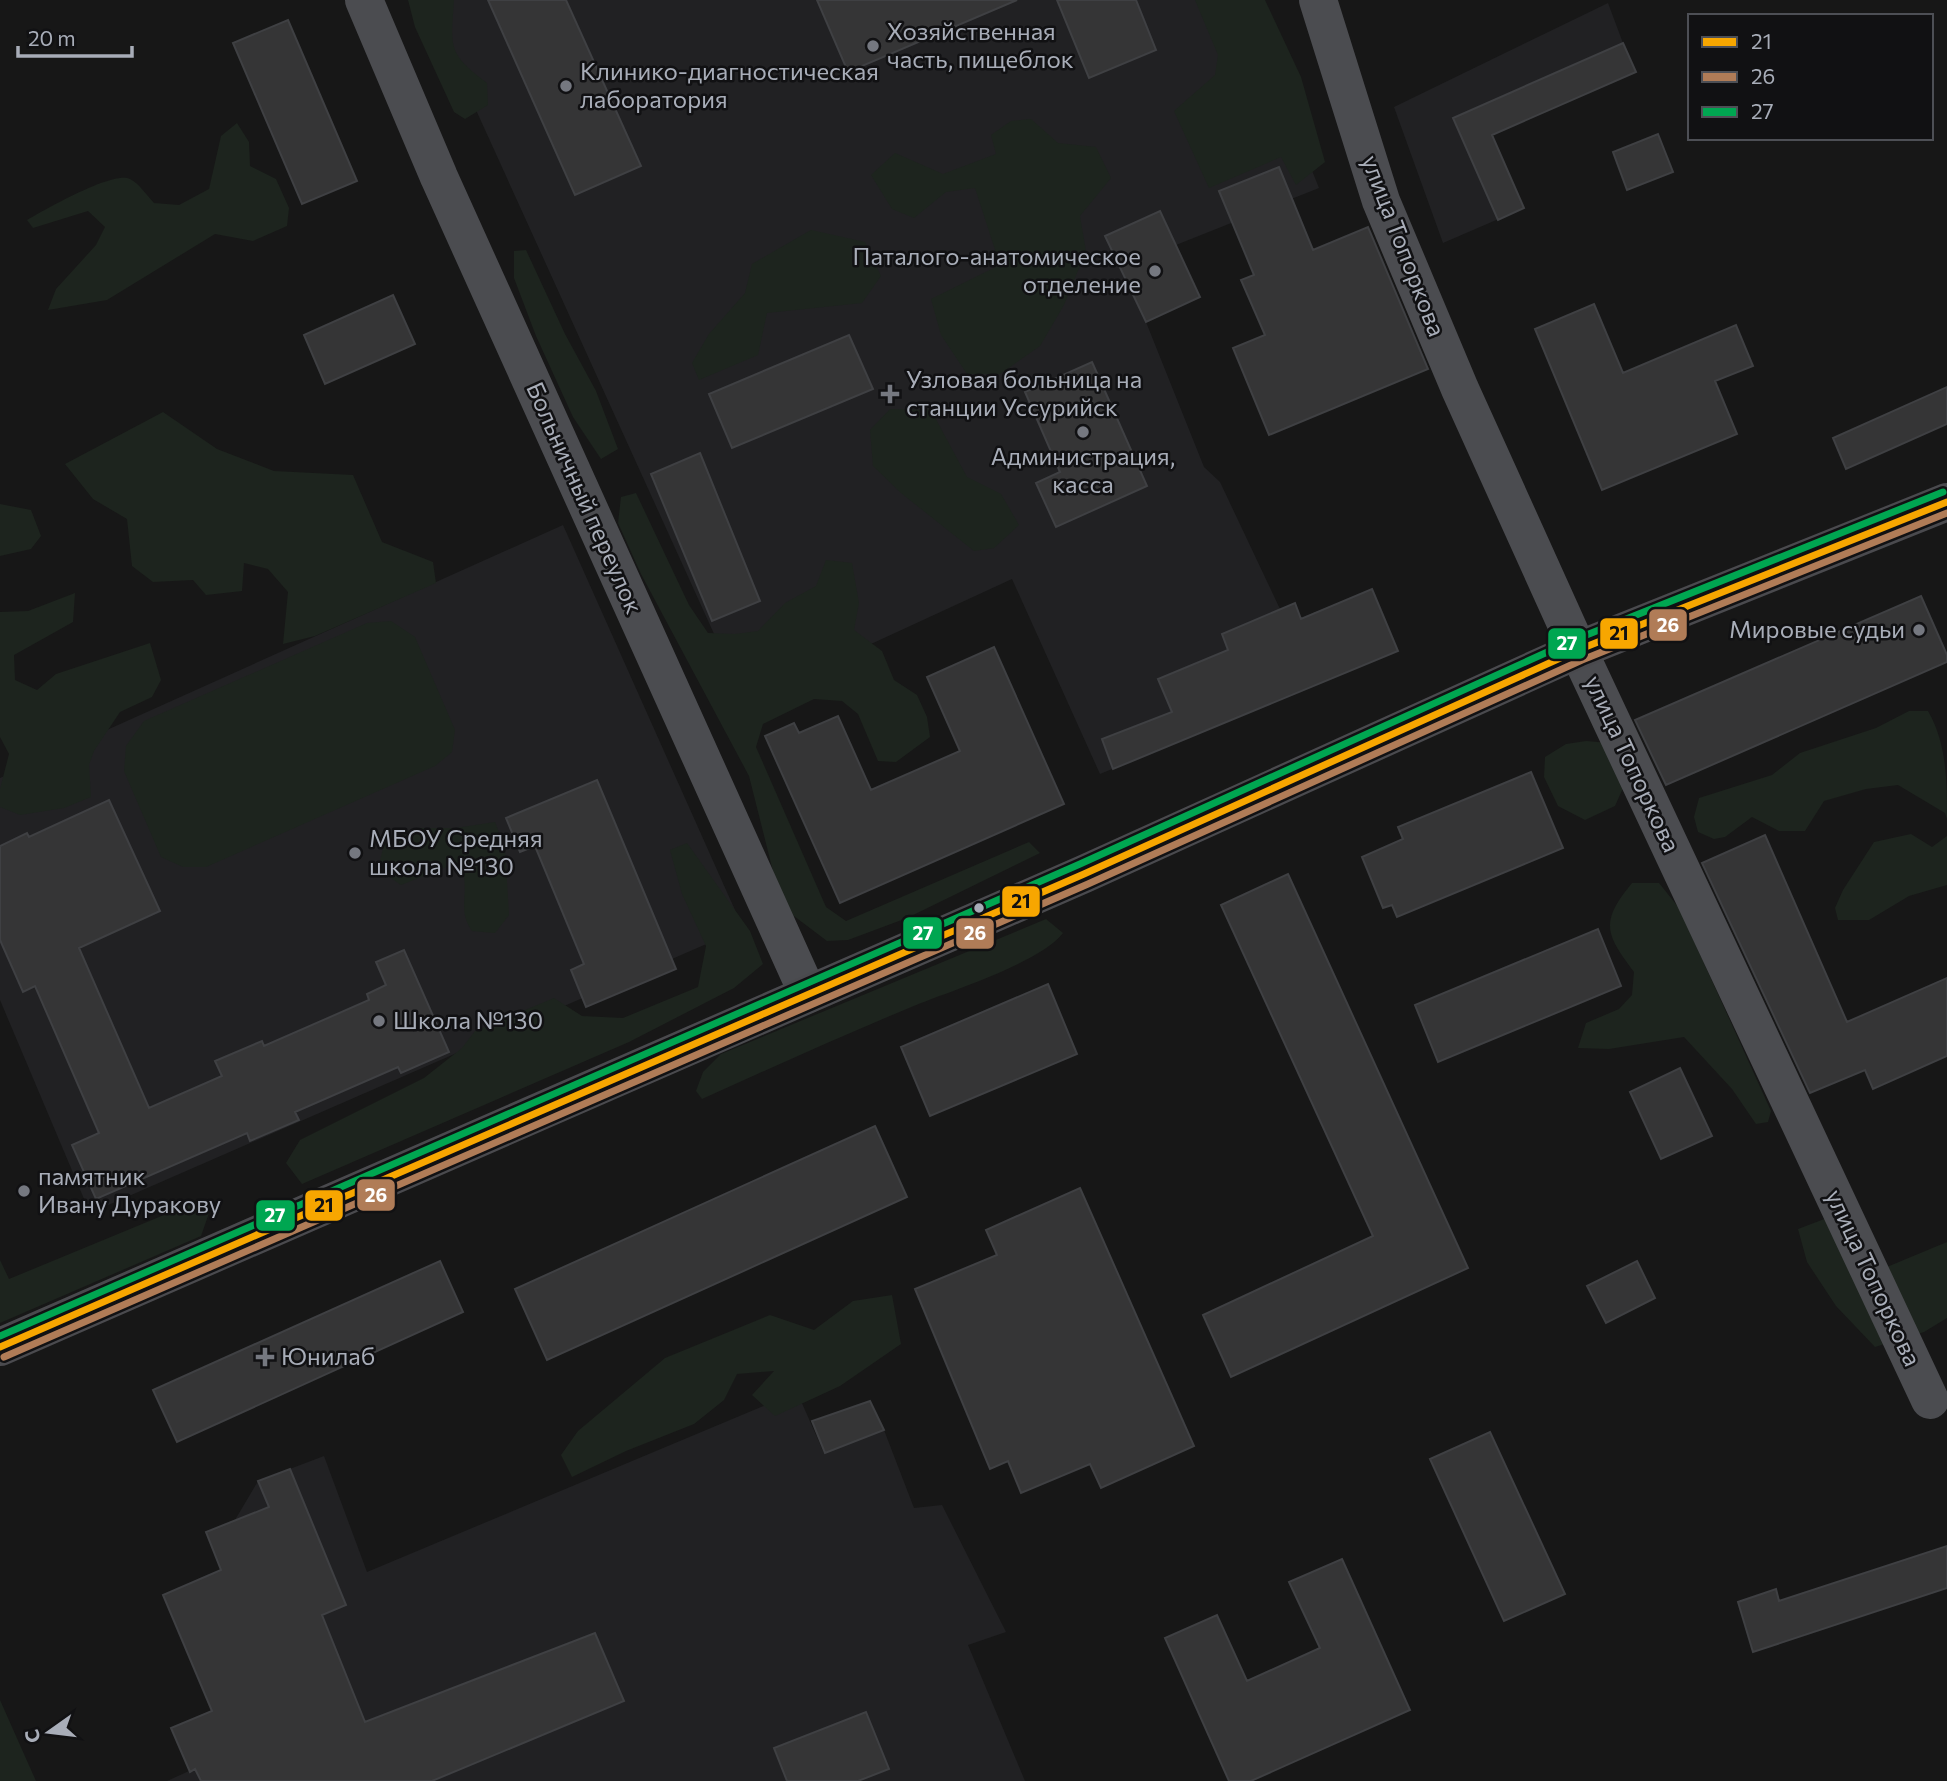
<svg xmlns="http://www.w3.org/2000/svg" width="1947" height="1781" viewBox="0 0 1947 1781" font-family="Commissioner,sans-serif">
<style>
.built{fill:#212123}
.green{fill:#1d241e}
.building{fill:#353536;stroke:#3f4043;stroke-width:2}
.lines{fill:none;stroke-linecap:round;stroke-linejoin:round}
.minor{stroke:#4b4c50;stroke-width:38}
.secondary{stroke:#4a4a4e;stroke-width:38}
.bus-1-casing{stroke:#111113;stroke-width:12}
.bus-2-casing{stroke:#111113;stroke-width:12}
.bus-3-casing{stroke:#111113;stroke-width:12}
.bus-1{stroke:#f7a600;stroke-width:7}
.bus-2{stroke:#b07c57;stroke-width:7}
.bus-3{stroke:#00a651;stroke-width:7}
.poi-dot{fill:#757880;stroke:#111113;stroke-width:2.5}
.bus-dot{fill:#a8adb8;stroke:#111113;stroke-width:2.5}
.labels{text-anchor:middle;stroke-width:5;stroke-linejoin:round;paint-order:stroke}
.poi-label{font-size:24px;fill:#a8adb8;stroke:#111113;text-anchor:start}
.street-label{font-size:24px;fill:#a8adb8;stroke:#111113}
.line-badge{stroke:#111113;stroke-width:2.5}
.badge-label{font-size:19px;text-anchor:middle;font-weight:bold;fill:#fff}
.pale-badge-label{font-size:19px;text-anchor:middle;font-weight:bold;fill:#111}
</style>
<rect width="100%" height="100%" fill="#171717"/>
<path class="built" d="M426,0H1232L1251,19L1319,188L1176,245L1146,322L1204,467L1220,482L1280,609L1295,603L1301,618L1372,589L1398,651L1100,774L1012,579L745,702Z
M1608,3L1623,43L1492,135L1524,208L1443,243L1394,107Z
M563,525L743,928L90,1213L0,1000V778Z
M797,1392L824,1453L884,1430L914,1508L942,1505L1006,1632L968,1645L1025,1781H167L189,1771L171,1728L212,1710L251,1642L206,1532L235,1520L258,1481L324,1456L367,1572Z"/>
<path class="green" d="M408,0H454C451,48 447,53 487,83L488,105L465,119L454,112L415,27Z
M1195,0H1265L1301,77L1325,162L1296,185L1281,157L1209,188L1174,111L1215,75L1218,55Z
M1031,119L1058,143L1096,147L1111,178L1080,216L1086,251L1064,305L1040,346L1000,374H967L941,335L931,299L1000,265L975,188L946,192L914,218L892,209L871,175L895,153L943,174L996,154L991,135L1011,121Z
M237,123L249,142L250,166L276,179L289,208L287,226L253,241L215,234L107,300L48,310L56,289L96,245L105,227L88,211L33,228L27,220C44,210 114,170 130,179C139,183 147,196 154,203L179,205L209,189L221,136Z
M811,230L865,242L881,276L862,303L767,313L758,355L699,380L692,363L709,334L745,293L752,264Z
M526,250L565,334L596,391L618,449L601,459L573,417L536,336L514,278V251Z
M890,409L931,410L967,477L1001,494L1019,525L994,548L974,551L901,493L873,466L870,430Z
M163,412L217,449L274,471L353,475L382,542L433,562L436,583L315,636L283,644L288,592L268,569L244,563L242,591L206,595L193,580L153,582L132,566L127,519L93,499L65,464Z
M636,493L689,605L708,633L735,634L758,631L785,603L816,586L826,560L852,563L859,603L854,630L882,651L894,680L917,695L927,717L930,737L896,762L878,761L858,714L842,701L814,699L763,724L756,747L826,907L846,921L1029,842L1040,853L907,918L848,940L827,941L782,907L749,776L641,574L618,523L621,497Z
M0,504L31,510L41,536L31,549L0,556Z
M75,593L73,622L14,655L15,680L37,690L56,674L150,643L161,680L152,697L120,712L94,751L89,765L91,797L64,808L20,815L0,807V789L9,754L0,737V612L28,611Z
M391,621L415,637L455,730L452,752L435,766L206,867H183L161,857L124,771L126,746L144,721L367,623Z
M1909,711H1928C1947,744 1947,781 1947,819L1945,813L1898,785L1866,789L1824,801L1805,831H1779L1752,817L1725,837L1714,839L1698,832L1694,817L1699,798L1772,775L1800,753L1876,728Z
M1586,741L1609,743L1627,779L1615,806L1585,820L1558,806L1544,777L1545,757L1566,744Z
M495,822L505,849L509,915L495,933L472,931C456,909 471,891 461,867L449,866L401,885L378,869L386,836L420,828H456Z
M1911,834L1932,847L1947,836V885L1909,896L1869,920H1838L1835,908L1843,890L1874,842Z
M687,843L750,931L763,964L734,988L629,1042L302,1184L286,1163L300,1140L424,1078L462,1048L475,1031L554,998L582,1016L623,1018L698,987L706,946L682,894L670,850Z
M1632,883H1659L1679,908L1771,1111L1768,1122L1756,1124L1732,1089L1684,1037L1609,1049L1578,1048L1586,1023L1619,1009L1632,995L1634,972C1606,934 1599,923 1632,883Z
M1046,919L1063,933C1042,961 957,989 921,1003C848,1033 775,1066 702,1099L696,1091L703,1072L721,1054Z
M193,1203L209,1213L201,1236L0,1323V1260L9,1279Z
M1856,1207L1882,1269L1947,1242V1318L1924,1332L1875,1347L1836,1306L1807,1262L1798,1229Z
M892,1295L901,1344L840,1386L775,1416L752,1395L774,1371L737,1374L724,1400L694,1424L626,1451L572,1477L561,1455L578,1431L665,1358L770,1315L814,1330L853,1301Z
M0,1700L36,1781H0Z"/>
<path class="building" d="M488,0H566L641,166L575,195Z
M817,0H1017L848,72Z
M1057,0H1136L1156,50L1089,78Z
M288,20L357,181L302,204L233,43Z
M1623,43L1636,72L1492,135L1524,208L1498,220L1453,118Z
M1658,134L1673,172L1627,190L1613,152Z
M1279,167L1313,250L1368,227L1428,369L1269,435L1233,348L1265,335L1241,280L1254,275L1219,191Z
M1160,211L1200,297L1146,322L1105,236Z
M393,295L415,344L325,384L304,335Z
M1594,304L1623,373L1736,325L1753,366L1715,381L1737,434L1602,490L1535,329Z
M849,335L873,389L732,448L709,394Z
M1092,362L1147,486L1056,527L1036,483L1060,472L1025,392Z
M1947,387V424L1846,469L1833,438Z
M700,453L760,601L712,621L651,474Z
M1372,589L1398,651L1113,769L1102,739L1172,712L1158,679L1228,650L1222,634L1295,603L1301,619Z
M1921,596L1947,655V662L1666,785L1635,720Z
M994,647L1064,804L840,903L765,736L794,723L799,733L838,716L871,790L960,751L927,677Z
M1531,772L1563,848L1397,917L1392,905L1383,908L1362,857L1403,839L1398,827Z
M597,780L676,969L586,1007L571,970L584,964L535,846L520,852L506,818Z
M109,800L160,911L79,948L149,1108L222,1076L215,1061L262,1041L264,1046L369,1000L367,994L386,985L376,962L404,950L449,1052L401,1073L398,1067L295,1112L299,1120L250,1141L247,1133L96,1199L72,1145L99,1133L35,986L23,992L0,940V846L27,833L29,837Z
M1765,835L1847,1022L1947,978V1056L1873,1089L1865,1070L1810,1093L1702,863Z
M1288,874L1468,1268L1231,1377L1203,1315L1373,1236L1221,905Z
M1598,929L1621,986L1438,1062L1415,1005Z
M1048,984L1077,1054L930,1116L901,1047Z
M1680,1068L1712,1136L1661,1159L1630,1092Z
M875,1126L907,1197L547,1360L515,1289Z
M1080,1188L1194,1446L1101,1488L1090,1464L1021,1493L1008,1461L990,1469L915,1289L997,1255L986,1230Z
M440,1261L463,1312L177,1442L153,1390Z
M1637,1261L1655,1298L1606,1323L1587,1286Z
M870,1401L884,1430L825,1453L812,1421Z
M1490,1432L1565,1594L1504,1621L1430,1459Z
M290,1469L346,1605L322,1615L365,1722L595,1633L624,1701L432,1781H201L195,1769L190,1772L171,1728L212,1711L163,1595L221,1570L206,1532L269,1507L258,1481Z
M1947,1546V1588L1753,1652L1738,1602L1776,1589L1779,1601Z
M1342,1559L1410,1710L1251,1781H1229L1165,1638L1217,1615L1247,1681L1320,1648L1289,1582Z
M866,1712L889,1769L858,1781H787L774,1748Z"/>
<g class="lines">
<path class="minor" d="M364,0L439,177L808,994
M1318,0L1381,201L1460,389L1578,650L1930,1400"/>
<path class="secondary" d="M0,1347L1084,874L1578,650L1947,502"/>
<g class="bus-1-casing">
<path id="bus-1" d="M0,1347L1084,874L1578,650L1947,502"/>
</g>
<g class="bus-2-casing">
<path id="bus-2" d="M4,1357L1088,884L1582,660L1947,513"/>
</g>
<g class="bus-3-casing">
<path id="bus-3" d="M0,1336L1080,864L1574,640L1943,492"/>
</g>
<use href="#bus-1" class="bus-1"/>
<use href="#bus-2" class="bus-2"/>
<use href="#bus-3" class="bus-3"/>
</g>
<g class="poi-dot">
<circle cx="873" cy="46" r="7"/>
<circle cx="566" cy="86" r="7"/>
<circle cx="1155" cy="271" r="7"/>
<path d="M886.5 383.5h7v7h7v7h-7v7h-7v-7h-7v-7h7z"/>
<circle cx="1083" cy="432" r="7"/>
<circle cx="1919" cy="630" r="7"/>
<circle cx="355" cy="853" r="7"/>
<circle cx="379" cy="1021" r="7"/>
<circle cx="24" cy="1191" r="7"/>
<path d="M261.5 1346.5h7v7h7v7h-7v7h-7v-7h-7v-7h7z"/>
</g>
<circle class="bus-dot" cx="979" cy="908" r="6"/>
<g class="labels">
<g class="poi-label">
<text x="887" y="40">Хозяйственная<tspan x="887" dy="28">часть, пищеблок</tspan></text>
<text x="580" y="80">Клинико-диагностическая<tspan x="580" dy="28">лаборатория</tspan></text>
<text x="1141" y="265" text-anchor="end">Паталого-анатомическое<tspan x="1141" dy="28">отделение</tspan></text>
<text x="906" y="388">Узловая больница на<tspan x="906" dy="28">станции Уссурийск</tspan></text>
<text x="1083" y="465" text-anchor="middle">Администрация,<tspan x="1083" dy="28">касса</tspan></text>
<text x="1905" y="638" text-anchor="end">Мировые судьи</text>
<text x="369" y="847">МБОУ Средняя<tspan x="369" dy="28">школа №130</tspan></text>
<text x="393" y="1029">Школа №130</text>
<text x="38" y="1185">памятник<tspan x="38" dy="28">Ивану Дуракову</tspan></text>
<text x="281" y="1365">Юнилаб</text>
</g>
<g class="street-label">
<text transform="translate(1403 246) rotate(69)" y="8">улица Топоркова</text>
<text transform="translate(584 498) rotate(66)" y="8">Больничный переулок</text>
<text transform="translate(1632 764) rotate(65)" y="8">улица Топоркова</text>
<text transform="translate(1873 1278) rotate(65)" y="8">улица Топоркова</text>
</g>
</g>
<g class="line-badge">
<rect x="1648" y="608" width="40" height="34" rx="7" fill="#b07c57"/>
<rect x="1599" y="617" width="40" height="33" rx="7" fill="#f7a600"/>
<rect x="1547" y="627" width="40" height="33" rx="7" fill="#00a651"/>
<rect x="1001" y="885" width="40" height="33" rx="7" fill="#f7a600"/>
<rect x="902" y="916" width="41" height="34" rx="7" fill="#00a651"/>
<rect x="955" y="917" width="40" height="33" rx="7" fill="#b07c57"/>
<rect x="356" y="1178" width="40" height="34" rx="7" fill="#b07c57"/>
<rect x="304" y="1189" width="40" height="33" rx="7" fill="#f7a600"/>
<rect x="255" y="1199" width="41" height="33" rx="7" fill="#00a651"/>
</g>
<g class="badge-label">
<text x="1668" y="632">26</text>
<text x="1567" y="650">27</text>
<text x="923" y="940">27</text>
<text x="975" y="940">26</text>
<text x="376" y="1202">26</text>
<text x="275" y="1222">27</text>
</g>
<g class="pale-badge-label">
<text x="1619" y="640">21</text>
<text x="1021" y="908">21</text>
<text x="324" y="1212">21</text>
</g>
<rect x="1688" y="14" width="245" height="126" fill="#111113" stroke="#4d4f55" stroke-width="2"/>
<rect x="1702" y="37" width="35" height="10" fill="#f7a600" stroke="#4d4f55" stroke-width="2"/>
<text x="1751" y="49" font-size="21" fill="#a8adb8">21</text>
<rect x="1702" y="72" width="35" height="10" fill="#b07c57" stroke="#4d4f55" stroke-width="2"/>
<text x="1751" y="84" font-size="21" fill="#a8adb8">26</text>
<rect x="1702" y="107" width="35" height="10" fill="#00a651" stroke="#4d4f55" stroke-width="2"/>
<text x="1751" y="119" font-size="21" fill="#a8adb8">27</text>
<g transform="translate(49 1732) rotate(256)" stroke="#111113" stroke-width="5" paint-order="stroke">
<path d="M0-5L12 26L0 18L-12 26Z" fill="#a8adb8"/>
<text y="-10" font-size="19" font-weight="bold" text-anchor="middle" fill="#a8adb8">С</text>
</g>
<path d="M18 46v10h114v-10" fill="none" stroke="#a8adb8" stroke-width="3.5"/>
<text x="28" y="46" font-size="21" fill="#a8adb8" stroke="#111113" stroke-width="5" paint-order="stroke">20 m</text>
</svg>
